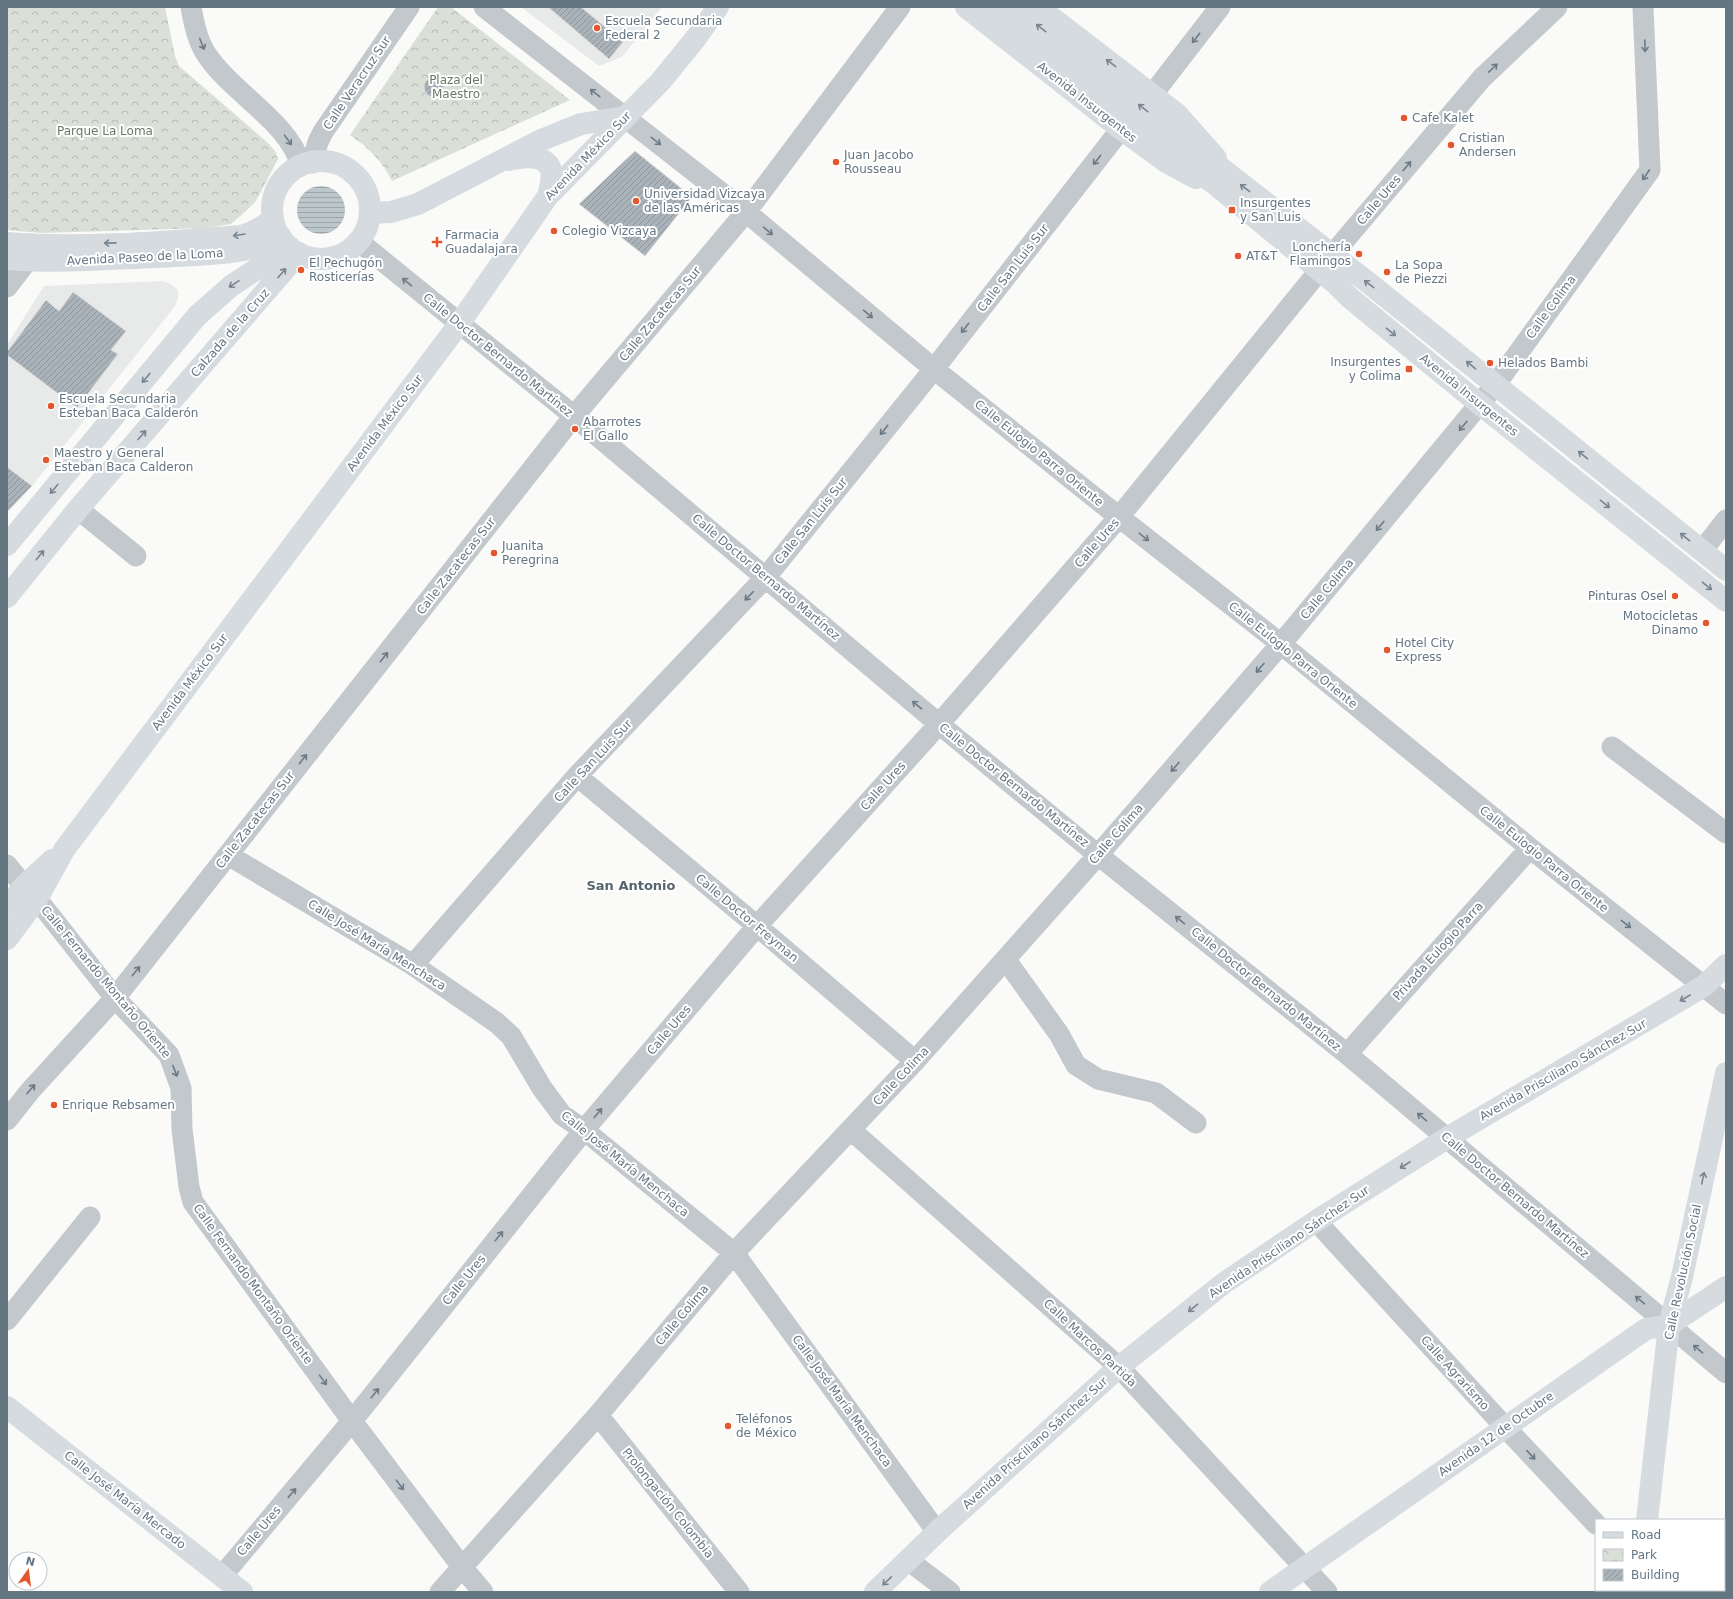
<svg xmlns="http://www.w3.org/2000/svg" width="1733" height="1599" viewBox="0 0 1733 1599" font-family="'DejaVu Sans',sans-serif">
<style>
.built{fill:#e8e9e9}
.park{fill:url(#park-crowns)}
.water{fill:url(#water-rules)}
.building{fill:url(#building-hatch);stroke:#dcdcda}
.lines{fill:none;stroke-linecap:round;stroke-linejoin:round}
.minor{stroke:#c3c8cc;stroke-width:21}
.major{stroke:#d6dbdf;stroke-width:22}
.highway{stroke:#d6dbdf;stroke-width:22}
.oneway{stroke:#768591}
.oneway2{stroke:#6a7a87}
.poi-dot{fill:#e4572e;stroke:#fff;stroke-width:1.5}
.labels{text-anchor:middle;stroke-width:4;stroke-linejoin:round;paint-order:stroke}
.poi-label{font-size:12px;fill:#657683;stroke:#fff;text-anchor:start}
.park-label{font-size:12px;fill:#687a64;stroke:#fff}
.street-label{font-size:12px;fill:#657683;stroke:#fff}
.neighbourhood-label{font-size:13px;font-weight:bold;fill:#57646e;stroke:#fff}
</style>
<defs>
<pattern id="park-crowns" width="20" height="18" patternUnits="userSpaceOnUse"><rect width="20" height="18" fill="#dadfd7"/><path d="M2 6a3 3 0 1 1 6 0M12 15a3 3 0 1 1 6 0" fill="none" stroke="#b4b9b4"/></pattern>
<pattern id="water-rules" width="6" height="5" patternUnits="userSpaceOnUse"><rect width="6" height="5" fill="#bbc7cb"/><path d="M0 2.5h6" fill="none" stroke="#9ca6aa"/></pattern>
<pattern id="building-hatch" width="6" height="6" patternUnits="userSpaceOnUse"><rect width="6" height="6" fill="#aab3b9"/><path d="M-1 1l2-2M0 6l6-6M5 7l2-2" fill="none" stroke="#8e969c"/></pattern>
</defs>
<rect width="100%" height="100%" fill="#fafaf8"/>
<path class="built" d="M521,7H662L622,57L599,66Z
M163,281L171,284L178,290V298L175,306L32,486L7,467V345L44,286Z"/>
<path class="park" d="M7,7H165L175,56L179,66L268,143L275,151L278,159L256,201L245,212L231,224L207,228L41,233L7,230Z
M438,7H451L570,100L392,181C382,161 369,148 350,135Z"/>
<path class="water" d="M297 210a24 24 0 1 1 48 0a24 24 0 1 1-48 0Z"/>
<path class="building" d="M548,7H581L623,42L609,59Z
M424 87a10 10 0 1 1 20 0a10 10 0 1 1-20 0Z
M635,151L692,197L645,256L579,204Z
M73,292L126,331L111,350L118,354L77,408L7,355V352L46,300L59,311Z
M7,467L32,486L7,512Z"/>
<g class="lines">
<path class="minor" d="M191,7C194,24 198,44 209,58C234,94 290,123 301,166
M484,7L746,212L934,369L1119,517L1281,644L1530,848L1726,1004
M1152,95L1220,7
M312,163L318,142L323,132L409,7
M358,241L574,416L939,724L1098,855L1347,1054L1726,1373
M7,287L37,248
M78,509L136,556
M1702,551L1726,520
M1612,747L1726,833
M577,776L757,926L915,1061
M228,855L413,965L497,1023L511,1036L542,1088L562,1115L584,1130L734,1253L937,1532
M7,865L24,886
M37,899L115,998L169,1055L181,1088L182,1129L189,1187L193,1202L352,1421L462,1567L483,1592
M1006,960L1059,1034L1076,1065L1098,1079L1156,1093L1196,1123
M413,965L577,776L766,577L934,369L1121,129
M1347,1054L1530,848
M7,1120L30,1091L115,998L574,416L746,212L900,7
M851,1130L1119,1367L1327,1592
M1316,1221L1505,1427L1596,1524
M7,1320L90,1217
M598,1415L739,1592
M908,1560L950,1592
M222,1576L352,1421L584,1130L757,926L939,724L1119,517L1332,255L1482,78L1557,7
M440,1592L598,1415L734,1253L915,1061L1098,855L1281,644L1496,384L1650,170L1643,7
M1721,1592L1724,1590"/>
<path class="major" d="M966,7L1121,129L1166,162L1196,178
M1038,7L1177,114L1216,158
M508,160C521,157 545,153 551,170C553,178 550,188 548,196
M272 210a49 49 0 1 1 98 0a49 49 0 1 1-98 0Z
M370,213L391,212L418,204L539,141L581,124L625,117
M7,243C85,249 164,242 242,236C254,232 264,227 273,218
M7,259C57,263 107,259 156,257C198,254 243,257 281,237
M7,545L197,316L231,286L290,247
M7,597L78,509L299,253
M7,907L24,886L52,860
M7,939L37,899L64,850L459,324L548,196L661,81L696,38L718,7
M7,1407L242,1592
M1647,1520L1669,1325L1682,1277L1726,1073
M875,1592L937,1532L1119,1367L1224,1283L1316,1221L1447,1138L1704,986L1726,965
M1270,1592L1646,1329L1669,1325L1726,1287
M1641,1592V1590"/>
<path class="highway" d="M989,7L1154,139L1216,185L1336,284L1350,298L1471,397L1726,601
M1014,7L1370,284L1726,570"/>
</g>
<defs><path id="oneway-shaft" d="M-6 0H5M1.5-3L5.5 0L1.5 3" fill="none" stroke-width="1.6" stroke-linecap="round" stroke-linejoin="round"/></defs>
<g class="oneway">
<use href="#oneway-shaft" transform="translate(1041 28) rotate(-142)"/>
<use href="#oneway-shaft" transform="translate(1111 63) rotate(-143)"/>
<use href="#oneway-shaft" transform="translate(1143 108) rotate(-142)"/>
<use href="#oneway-shaft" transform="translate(1245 188) rotate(-143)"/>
<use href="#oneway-shaft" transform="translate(239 235) rotate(171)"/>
<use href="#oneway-shaft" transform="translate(110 243) rotate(179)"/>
<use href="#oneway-shaft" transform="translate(282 273) rotate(-49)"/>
<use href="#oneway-shaft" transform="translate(234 284) rotate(146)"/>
<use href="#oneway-shaft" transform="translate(1369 284) rotate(-143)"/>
<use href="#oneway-shaft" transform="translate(1391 332) rotate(39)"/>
<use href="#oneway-shaft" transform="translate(1471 365) rotate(-141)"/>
<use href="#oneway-shaft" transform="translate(146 378) rotate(130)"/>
<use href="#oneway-shaft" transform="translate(142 435) rotate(-49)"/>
<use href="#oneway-shaft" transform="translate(1583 455) rotate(-141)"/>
<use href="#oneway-shaft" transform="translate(54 489) rotate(130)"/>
<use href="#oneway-shaft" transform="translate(1605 504) rotate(39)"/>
<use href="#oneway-shaft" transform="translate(1685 537) rotate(-141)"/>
<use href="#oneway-shaft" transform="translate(40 555) rotate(-51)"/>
<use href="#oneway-shaft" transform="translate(1707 586) rotate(39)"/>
<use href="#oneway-shaft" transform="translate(1685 998) rotate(150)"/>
<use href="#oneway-shaft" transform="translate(1405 1165) rotate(147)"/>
<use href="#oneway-shaft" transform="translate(1703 1178) rotate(-78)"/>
<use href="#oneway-shaft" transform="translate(1193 1308) rotate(141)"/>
<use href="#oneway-shaft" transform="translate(887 1581) rotate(136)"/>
</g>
<g class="oneway2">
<use href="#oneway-shaft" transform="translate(1196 38) rotate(128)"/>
<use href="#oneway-shaft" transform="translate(202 44) rotate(68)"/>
<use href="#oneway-shaft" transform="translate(1645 46) rotate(88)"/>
<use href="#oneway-shaft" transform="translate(1493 68) rotate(-44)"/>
<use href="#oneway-shaft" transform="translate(595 93) rotate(-142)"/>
<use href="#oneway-shaft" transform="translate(288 140) rotate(54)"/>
<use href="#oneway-shaft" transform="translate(656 141) rotate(38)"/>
<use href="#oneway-shaft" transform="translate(1097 160) rotate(128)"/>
<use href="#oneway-shaft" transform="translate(1407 166) rotate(-50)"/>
<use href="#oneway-shaft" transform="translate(1646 175) rotate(124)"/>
<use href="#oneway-shaft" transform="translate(768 231) rotate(40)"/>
<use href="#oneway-shaft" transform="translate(407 282) rotate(-141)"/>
<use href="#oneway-shaft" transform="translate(868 314) rotate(40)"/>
<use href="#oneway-shaft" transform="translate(965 328) rotate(128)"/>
<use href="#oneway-shaft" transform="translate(1463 426) rotate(130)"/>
<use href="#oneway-shaft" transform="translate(884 430) rotate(129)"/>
<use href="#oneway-shaft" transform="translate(1380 526) rotate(130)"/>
<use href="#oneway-shaft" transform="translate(1144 537) rotate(38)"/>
<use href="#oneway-shaft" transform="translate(749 596) rotate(134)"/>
<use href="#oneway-shaft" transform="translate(384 657) rotate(-52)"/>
<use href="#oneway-shaft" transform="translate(1260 668) rotate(131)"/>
<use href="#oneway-shaft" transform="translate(917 705) rotate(-140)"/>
<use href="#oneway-shaft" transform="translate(303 759) rotate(-52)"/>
<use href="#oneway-shaft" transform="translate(1175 767) rotate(131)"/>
<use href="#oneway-shaft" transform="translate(1180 920) rotate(-141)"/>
<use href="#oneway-shaft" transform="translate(1626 924) rotate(38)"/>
<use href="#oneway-shaft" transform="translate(136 971) rotate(-52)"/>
<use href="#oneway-shaft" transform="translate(175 1071) rotate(69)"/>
<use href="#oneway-shaft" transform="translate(31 1089) rotate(-49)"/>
<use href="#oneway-shaft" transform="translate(598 1113) rotate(-50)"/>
<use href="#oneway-shaft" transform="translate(1422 1117) rotate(-140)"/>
<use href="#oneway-shaft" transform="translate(499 1236) rotate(-51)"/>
<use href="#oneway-shaft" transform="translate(1640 1300) rotate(-140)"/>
<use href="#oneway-shaft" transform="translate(1698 1349) rotate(-140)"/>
<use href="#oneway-shaft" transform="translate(323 1380) rotate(54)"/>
<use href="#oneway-shaft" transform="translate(375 1393) rotate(-51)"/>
<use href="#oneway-shaft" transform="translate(1531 1455) rotate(47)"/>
<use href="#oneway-shaft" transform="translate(400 1485) rotate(53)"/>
<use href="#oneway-shaft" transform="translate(292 1493) rotate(-50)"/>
</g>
<g class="poi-dot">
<circle cx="597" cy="28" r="4"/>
<circle cx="1404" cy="118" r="4"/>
<circle cx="1451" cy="145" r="4"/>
<circle cx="836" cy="162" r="4"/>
<circle cx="636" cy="201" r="4"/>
<rect x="1228" y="206" width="8" height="8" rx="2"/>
<circle cx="554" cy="231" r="4"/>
<path d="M435 236h4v4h4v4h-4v4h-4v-4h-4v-4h4z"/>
<circle cx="1359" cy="254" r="4"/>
<circle cx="1238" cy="256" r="4"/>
<circle cx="301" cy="270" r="4"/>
<circle cx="1387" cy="272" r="4"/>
<circle cx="1490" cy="363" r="4"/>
<rect x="1405" y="365" width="8" height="8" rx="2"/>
<circle cx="51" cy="406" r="4"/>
<circle cx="575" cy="429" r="4"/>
<circle cx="46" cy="460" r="4"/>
<circle cx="494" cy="553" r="4"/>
<circle cx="1675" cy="596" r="4"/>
<circle cx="1706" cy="623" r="4"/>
<circle cx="1387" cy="650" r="4"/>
<circle cx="54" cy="1105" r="4"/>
<circle cx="728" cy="1426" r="4"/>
</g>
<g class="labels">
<g class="poi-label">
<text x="605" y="25">Escuela Secundaria<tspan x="605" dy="14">Federal 2</tspan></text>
<text x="1412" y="122">Cafe Kalet</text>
<text x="1459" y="142">Cristian<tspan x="1459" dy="14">Andersen</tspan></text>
<text x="844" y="159">Juan Jacobo<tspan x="844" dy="14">Rousseau</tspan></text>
<text x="644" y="198">Universidad Vizcaya<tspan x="644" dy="14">de las Américas</tspan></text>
<text x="1240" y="207">Insurgentes<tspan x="1240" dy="14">y San Luis</tspan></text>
<text x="562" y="235">Colegio Vizcaya</text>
<text x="445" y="239">Farmacia<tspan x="445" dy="14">Guadalajara</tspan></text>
<text x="1351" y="251" text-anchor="end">Lonchería<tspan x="1351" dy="14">Flamingos</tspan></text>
<text x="1246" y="260">AT&amp;T</text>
<text x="309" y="267">El Pechugón<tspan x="309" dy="14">Rosticerías</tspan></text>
<text x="1395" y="269">La Sopa<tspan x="1395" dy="14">de Piezzi</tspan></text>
<text x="1401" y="366" text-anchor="end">Insurgentes<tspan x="1401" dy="14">y Colima</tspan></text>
<text x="1498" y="367">Helados Bambi</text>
<text x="59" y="403">Escuela Secundaria<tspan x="59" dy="14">Esteban Baca Calderón</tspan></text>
<text x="583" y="426">Abarrotes<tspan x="583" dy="14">El Gallo</tspan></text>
<text x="54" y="457">Maestro y General<tspan x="54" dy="14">Esteban Baca Calderon</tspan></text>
<text x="502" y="550">Juanita<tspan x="502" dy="14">Peregrina</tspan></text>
<text x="1667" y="600" text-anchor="end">Pinturas Osel</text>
<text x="1698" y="620" text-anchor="end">Motocicletas<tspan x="1698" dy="14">Dinamo</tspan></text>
<text x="1395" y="647">Hotel City<tspan x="1395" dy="14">Express</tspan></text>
<text x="62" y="1109">Enrique Rebsamen</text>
<text x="736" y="1423">Teléfonos<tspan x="736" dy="14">de México</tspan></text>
</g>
<g class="park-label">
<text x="456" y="84">Plaza del<tspan x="456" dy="14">Maestro</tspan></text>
<text x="105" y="135">Parque La Loma</text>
</g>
<g class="street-label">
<text transform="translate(357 83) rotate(-56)" y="4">Calle Veracruz Sur</text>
<text transform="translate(1087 102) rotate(38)" y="4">Avenida Insurgentes</text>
<text transform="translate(588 156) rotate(-46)" y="4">Avenida México Sur</text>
<text transform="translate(1379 200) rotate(-50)" y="4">Calle Ures</text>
<text transform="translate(145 257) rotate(-3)" y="4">Avenida Paseo de la Loma</text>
<text transform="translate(1013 268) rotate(-52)" y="4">Calle San Luis Sur</text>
<text transform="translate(1551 307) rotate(-54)" y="4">Calle Colima</text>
<text transform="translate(660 314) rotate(-50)" y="4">Calle Zacatecas Sur</text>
<text transform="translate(230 333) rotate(-49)" y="4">Calzada de la Cruz</text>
<text transform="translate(498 355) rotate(39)" y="4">Calle Doctor Bernardo Martínez</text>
<text transform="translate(1469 395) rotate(39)" y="4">Avenida Insurgentes</text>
<text transform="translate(385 423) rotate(-53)" y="4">Avenida México Sur</text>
<text transform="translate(1039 453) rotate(39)" y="4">Calle Eulogio Parra Oriente</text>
<text transform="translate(811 521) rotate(-51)" y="4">Calle San Luis Sur</text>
<text transform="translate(1097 543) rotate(-49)" y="4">Calle Ures</text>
<text transform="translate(456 566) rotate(-52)" y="4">Calle Zacatecas Sur</text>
<text transform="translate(766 577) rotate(40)" y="4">Calle Doctor Bernardo Martínez</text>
<text transform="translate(1327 589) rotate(-50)" y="4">Calle Colima</text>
<text transform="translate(1293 655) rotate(39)" y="4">Calle Eulogio Parra Oriente</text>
<text transform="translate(190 682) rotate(-53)" y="4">Avenida México Sur</text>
<text transform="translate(593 761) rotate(-47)" y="4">Calle San Luis Sur</text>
<text transform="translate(1014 785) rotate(39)" y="4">Calle Doctor Bernardo Martínez</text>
<text transform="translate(883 786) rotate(-48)" y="4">Calle Ures</text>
<text transform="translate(255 820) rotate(-52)" y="4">Calle Zacatecas Sur</text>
<text transform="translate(1116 834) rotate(-49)" y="4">Calle Colima</text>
<text transform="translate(1544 859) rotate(39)" y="4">Calle Eulogio Parra Oriente</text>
<text transform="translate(747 918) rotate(40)" y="4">Calle Doctor Freyman</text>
<text transform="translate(377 945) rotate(32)" y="4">Calle José María Menchaca</text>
<text transform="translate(1438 951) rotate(-48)" y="4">Privada Eulogio Parra</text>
<text transform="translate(106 982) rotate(50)" y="4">Calle Fernando Montaño Oriente</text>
<text transform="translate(1266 989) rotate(39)" y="4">Calle Doctor Bernardo Martínez</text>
<text transform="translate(669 1030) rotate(-50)" y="4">Calle Ures</text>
<text transform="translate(1563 1070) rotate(-30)" y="4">Avenida Prisciliano Sánchez Sur</text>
<text transform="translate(901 1076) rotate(-47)" y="4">Calle Colima</text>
<text transform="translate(625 1164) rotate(39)" y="4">Calle José María Menchaca</text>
<text transform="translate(1515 1195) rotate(40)" y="4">Calle Doctor Bernardo Martínez</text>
<text transform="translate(1289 1242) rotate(-34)" y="4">Avenida Prisciliano Sánchez Sur</text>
<text transform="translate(1683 1272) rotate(-78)" y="4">Calle Revolución Social</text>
<text transform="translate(464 1280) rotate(-51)" y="4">Calle Ures</text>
<text transform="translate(253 1284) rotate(54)" y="4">Calle Fernando Montaño Oriente</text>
<text transform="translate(682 1315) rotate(-50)" y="4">Calle Colima</text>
<text transform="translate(1090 1343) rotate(43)" y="4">Calle Marcos Partida</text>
<text transform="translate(1455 1373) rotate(48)" y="4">Calle Agrarismo</text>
<text transform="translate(842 1401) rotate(54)" y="4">Calle José María Menchaca</text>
<text transform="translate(1496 1434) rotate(-35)" y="4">Avenida 12 de Octubre</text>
<text transform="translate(1035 1443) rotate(-42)" y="4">Avenida Prisciliano Sánchez Sur</text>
<text transform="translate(125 1500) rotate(38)" y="4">Calle José María Mercado</text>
<text transform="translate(668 1503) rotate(51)" y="4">Prolongación Colombia</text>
<text transform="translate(259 1531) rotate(-50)" y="4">Calle Ures</text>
</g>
<g class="neighbourhood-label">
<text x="631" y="890">San Antonio</text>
</g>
</g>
<rect width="1733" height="1599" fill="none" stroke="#657683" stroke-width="16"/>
<rect x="1595" y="1519" width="130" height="72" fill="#ffffff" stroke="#c1c8cd"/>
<rect x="1603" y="1532" width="20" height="6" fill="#d6dbdf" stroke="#c1c8cd"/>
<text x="1631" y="1539" font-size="12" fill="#657683">Road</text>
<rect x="1603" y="1549" width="20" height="12" fill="url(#park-crowns)" stroke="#c1c8cd"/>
<text x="1631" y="1559" font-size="12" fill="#657683">Park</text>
<rect x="1603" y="1569" width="20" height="12" fill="url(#building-hatch)" stroke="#c1c8cd"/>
<text x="1631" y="1579" font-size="12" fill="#657683">Building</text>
<g transform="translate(28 1571) rotate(14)"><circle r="19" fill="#ffffff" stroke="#c1c8cd"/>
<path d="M0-3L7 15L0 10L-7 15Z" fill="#e4572e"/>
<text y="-6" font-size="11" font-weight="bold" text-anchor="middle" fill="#657683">N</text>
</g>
</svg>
